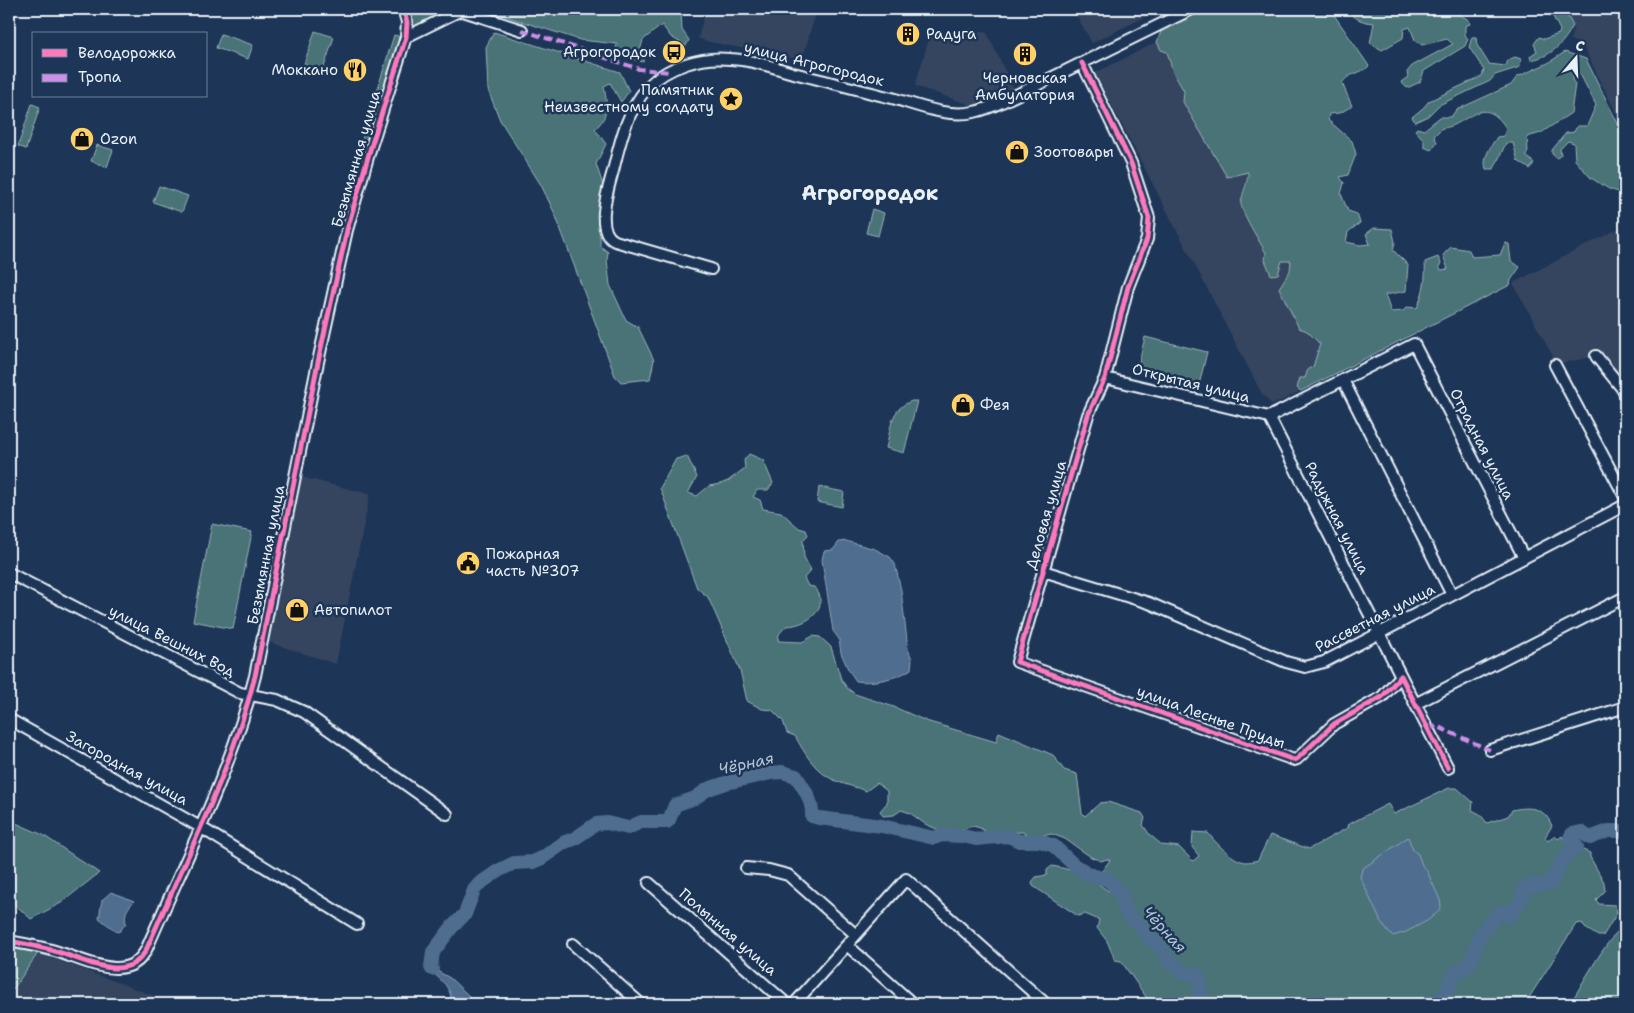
<svg xmlns="http://www.w3.org/2000/svg" width="1634" height="1013" viewBox="0 0 1634 1013" font-family="'Shantell Sans',sans-serif">
<style>
.built{fill:#344460}
.green{fill:#4a7377;stroke:#99b2b8}
.water{fill:#4f6d8f;stroke:#8ca2b9}
.lines{fill:none;stroke-linecap:round;stroke-linejoin:round}
.river{stroke:#4f6d8f;stroke-width:14}
.minor-casing{stroke:#e8f1f8;stroke-width:14}
.minor{stroke:#1d3557;stroke-width:10}
.quiet{stroke:#ce8fe9;stroke-width:4;stroke-dasharray:8 4;stroke-linecap:butt}
.cycleway-casing{stroke:#1d3557;stroke-width:8}
.cycleway{stroke:#fd7abc;stroke-width:5}
.labels{text-anchor:middle;stroke-width:5;stroke-linejoin:round;paint-order:stroke}
.poi-label{font-size:15px;fill:#e8f1f8;stroke:#1d3557;text-anchor:start}
.street-label{font-size:15px;fill:#e8f1f8;stroke:#1d3557}
.water-label{font-size:16px;font-style:italic;fill:#b2c3d3;stroke:#1d3557}
.district-label{font-size:20px;font-weight:bold;fill:#e8f1f8;stroke:#1d3557}
</style>
<rect width="100%" height="100%" fill="#1d3557"/>
<filter id="ink" filterUnits="userSpaceOnUse"><feTurbulence type="fractalNoise" baseFrequency=".02" numOctaves="2"/><feDisplacementMap in="SourceGraphic" scale="10" xChannelSelector="R" yChannelSelector="G"/><feConvolveMatrix kernelMatrix="1 2 1 2 8 2 1 2 1" color-interpolation-filters="sRGB"/></filter>
<g filter="url(#ink)">
<path class="built" d="M707,9H817L802,60L705,41L698,38L704,16Z
M1073,9H1161L1092,43Z
M1564,9H1625V131L1582,44L1570,40L1574,28Z
M970,28L987,33L1014,89L981,104L971,105L915,86L930,35L959,43L962,35Z
M1157,42L1161,50L1166,52L1173,72L1185,91L1248,172L1249,177L1244,185L1241,206L1266,253L1282,261H1291L1290,271L1307,331L1320,344L1313,367L1308,369L1305,378L1300,379L1297,388L1301,391L1272,405L1262,394L1095,73Z
M1625,225V384L1602,355L1557,364L1513,283Z
M301,477L370,494L336,664L265,641Z
M38,953L176,1004H9V995Z"/>
<path class="green" d="M408,9C419,9 434,6 440,16L414,28L411,25Z
M483,9H681L682,30L689,40L686,46L671,37L662,25L643,40L640,51L645,54L643,62L615,54L617,44L580,40Z
M1201,9H1330L1369,66C1361,74 1348,73 1342,83L1352,106L1340,113L1329,114L1328,120L1352,141L1356,154L1348,175L1340,177L1344,183L1341,194L1348,211L1357,214L1360,223L1348,232L1346,242L1360,245L1370,244L1366,234L1374,228L1392,229L1395,242L1393,250L1408,265L1406,291L1385,295L1391,312L1403,311L1407,307L1417,308C1424,292 1426,278 1425,262L1438,257L1441,263L1439,267L1441,270L1448,269L1443,255L1451,247L1469,250L1472,257L1500,255L1505,243L1509,244L1511,261L1520,267L1511,280L1510,285L1301,391L1297,388L1300,378H1305L1308,369L1313,367L1320,344L1307,331L1299,328L1279,288L1290,271L1291,261H1282L1278,274L1271,275L1265,260L1266,253C1261,244 1240,210 1241,203C1242,194 1249,179 1248,172L1227,177L1183,102L1184,91L1173,72L1167,52L1161,50L1157,42L1162,29Z
M1347,9H1453L1462,16L1469,20L1470,24L1465,26V35L1468,39L1465,46L1424,71L1420,82L1407,88L1401,82L1408,77L1407,72L1412,66L1453,44L1447,39L1422,45L1415,40L1410,27L1404,29L1403,38L1382,50L1370,43L1374,23C1362,22 1354,19 1347,9Z
M1549,9H1564L1573,26C1563,44 1552,56 1531,60L1530,56L1537,51L1534,44L1539,37L1544,39L1559,34L1560,30Z
M315,31L334,37L323,70L304,64Z
M494,32L620,72L629,91L621,102L610,83L604,86C607,105 610,115 595,129L606,144L596,164L603,185L600,209V246L608,252L607,260L610,285L626,320L638,327L654,360L650,379L621,382L615,376L555,214L541,185L500,120L488,90L486,47Z
M221,34L253,45L248,59L216,48Z
M394,35L398,36L401,40L359,169L352,172Z
M1472,37H1476L1477,45L1489,64L1506,66L1508,60L1515,57L1521,59L1520,67L1495,75L1490,81L1439,105L1428,116L1415,122L1412,117L1423,108L1429,101L1482,76L1484,70L1469,47Z
M1565,52L1586,59L1625,138V194L1609,189L1591,178L1575,160L1574,143L1568,141L1560,149L1561,155L1557,158L1552,154V150L1566,133L1574,132L1577,126H1587L1596,105L1580,74L1576,73L1572,80L1575,84L1571,113L1541,133L1527,137L1528,151L1526,156L1534,163L1530,169L1518,161L1513,143H1506L1494,169H1486C1482,158 1491,146 1497,137L1504,136L1506,128C1482,91 1467,127 1442,128L1434,136L1437,142L1431,150L1424,147V140L1415,130L1417,128L1424,130L1440,117H1451L1456,110L1511,85L1517,77L1548,63Z
M32,104L40,107L26,149L18,146Z
M97,145L113,150L107,167L91,161Z
M159,186L188,196L182,212L153,202Z
M872,209L884,213L878,236L866,233Z
M1145,337L1207,352L1199,385L1137,370Z
M912,401H917L904,453L886,448C891,429 890,408 912,401Z
M749,454L763,460L773,483L768,490H757L753,497L760,500L763,509L781,512L799,528L806,530L808,535L803,540L804,557L811,570L804,578L808,586L814,587C816,590 820,594 820,598C823,616 800,626 786,626L779,634L778,641L802,642L813,636L820,637L831,647L841,679L847,688L855,694L894,707L926,721L996,742L999,732L1053,755L1064,770L1077,774L1082,813L1085,816L1100,803L1108,802L1142,813L1145,818L1143,825L1150,835L1162,845L1179,847L1193,861L1199,856L1192,847L1193,832L1208,833C1216,843 1233,861 1246,862C1249,862 1254,861 1258,860L1270,835L1309,849L1349,827L1347,825L1388,804L1394,814L1449,788H1457L1473,802L1472,810L1480,814L1487,823L1508,816L1512,810C1529,806 1545,807 1552,826L1545,837L1548,841L1555,836L1558,839L1562,836L1565,842L1590,853V857L1604,882L1605,891L1596,900L1599,904L1615,905L1617,913L1603,936H1598L1585,928L1582,923L1576,924L1525,1004H1151L1121,961L1115,960L1107,941L1097,928L1099,920L1085,914L1078,916L1033,886L1032,882L1036,877L1047,875V870L1052,866C1075,870 1089,876 1108,891L1117,889L1120,885L1112,878L1103,874L1102,871L1110,860L1107,859L1101,861L1091,857L1065,839L1052,834L1032,837L1022,832L988,833L980,828L973,826L954,832L939,830L925,824L910,813L901,810L894,815L883,816L880,811L887,803V791L877,783L866,791C856,787 846,785 836,781C816,773 805,754 795,736L787,733L783,721L772,710L762,709L747,701L740,670L708,597L697,588L660,488L676,459L687,456L697,477L688,493L697,496L709,486L720,484L728,481L745,468L744,460Z
M819,487L844,492L842,507L817,502Z
M212,524L252,532L233,629L193,621Z
M9,820L43,835L99,873L61,903L31,919L9,899Z
M1625,926V1004H1570C1580,988 1610,932 1625,926Z
M9,948L38,953L9,995Z"/>
<path class="water" d="M846,541L875,549L890,557L895,564L901,590L908,649L912,659L911,669C900,678 871,684 856,681L848,669L841,653L839,639L833,631L822,560L824,551L833,550L839,542Z
M1408,837L1413,850L1418,854L1422,865L1427,871L1440,900L1441,907L1439,911L1427,921L1406,932L1393,936L1389,933L1381,922L1360,877L1362,869Z
M111,892L134,901C127,909 124,913 126,923L120,931L117,932L99,918L102,900Z
M433,952L434,966L437,971L450,978L469,996V1004H450C454,990 442,981 432,972H429C426,964 429,959 433,952Z"/>
<g class="lines">
<path class="river" d="M432,969L431,967L433,952L452,927L465,914L474,890L479,884L498,871L514,863L533,862L542,858L565,842L574,839L596,824L607,823L628,828L641,822H667L669,820L675,805L695,798L708,789L726,783L771,773L782,772L796,776C804,788 813,801 812,816L819,818L882,826L934,838L942,835L963,836L976,839L1008,836L1019,841H1040L1054,846L1075,866L1083,870L1085,873L1108,880L1117,889L1123,898V906L1127,913L1145,932L1149,938L1162,949L1167,958L1182,972L1195,974L1200,979L1201,996L1196,1004
M1437,1004L1450,985L1452,977L1456,972L1469,965L1481,933L1498,913L1503,912L1509,917C1515,911 1517,904 1522,899L1523,891L1527,885L1536,886L1551,883C1557,868 1563,856 1577,847L1570,838L1572,834L1581,832L1590,838L1608,831H1625"/>
<g class="minor-casing">
<path id="minor" d="M457,9L522,30
M406,37L461,10
M1082,63L1131,163L1149,218L1147,239L1128,287L1105,378L1088,415L1017,662L1294,760L1297,759L1334,724L1382,697L1401,676L1448,768
M711,269L615,241C594,231 608,189 613,171C620,142 627,111 647,88C666,66 703,56 730,59C752,60 773,67 793,73C826,81 859,90 892,98C917,105 947,118 974,112C984,110 993,106 1002,102L1192,9
M1596,356L1625,392
M1555,365L1625,497
M1105,378L1269,417
M1343,380L1452,595
M1269,417L1414,344L1524,558
M1269,417L1401,676
M1043,571L1149,603L1286,662L1305,667L1324,662L1625,505
M9,573L240,693L277,700L304,712L447,814
M1415,704L1625,597
M9,719L200,827L357,924
M1490,750L1625,707
M746,868L769,870L788,875L856,935
M649,883L787,1004
M9,941C25,944 42,947 58,952C87,961 130,985 147,948C186,858 231,771 255,676L318,362L347,230L370,150L406,37L407,22L403,9
M573,944L641,1004
M847,945L913,1004
M794,1004L906,879L1046,1004"/>
</g>
<use href="#minor" class="minor"/>
<path class="quiet" d="M522,30L639,69L669,72
M1429,730L1436,726L1490,750"/>
<g class="cycleway-casing">
<path id="cycleway" d="M1082,63L1131,163L1149,218L1147,239L1128,287L1105,378L1088,415L1017,662L1294,760L1297,759L1334,724L1382,697L1401,676L1448,768
M9,941C25,944 42,947 58,952C87,961 130,985 147,948C186,858 231,771 255,676L318,362L347,230L370,150L406,37L407,22L403,9"/>
</g>
<use href="#cycleway" class="cycleway"/>
</g>
</g>
<defs>
<g id="building-disc" transform="scale(1.25)"><circle r="9.5" fill="#ffd166" stroke="#1d3557"/><path d="M-4-6H4V6H1V3H-1V6H-4ZM-2.5-4.3h1.7v1.8h-1.7ZM.8-4.3h1.7v1.8H.8ZM-2.5-1h1.7V.8h-1.7ZM.8-1h1.7V.8H.8Z" fill="#111"/></g>
<g id="bus-disc" transform="scale(1.25)"><circle r="9.5" fill="#ffd166" stroke="#1d3557"/><path d="M-5-6H5V4H4V6H2V4H-2V6H-4V4H-5ZM-3.5-4V0h7V-4ZM-3.5 1.2v1.5H-2V1.2ZM2 1.2v1.5H3.5V1.2Z" fill="#111"/></g>
<g id="restaurant-disc" transform="scale(1.25)"><circle r="9.5" fill="#ffd166" stroke="#1d3557"/><path d="M-5-6h1v4h1v-4h1v4h1v-4h1v5L-1.5 .5V6h-2V.5L-5-1ZM5-6V6H3V1.5H1.5Q1.5-4 5-6Z" fill="#111"/></g>
<g id="sight-disc" transform="scale(1.25)"><circle r="9.5" fill="#ffd166" stroke="#1d3557"/><path d="M0-6L1.8-2.2L6-1.7L2.9 1.2L3.7 5.4L0 3.3L-3.7 5.4L-2.9 1.2L-6-1.7L-1.8-2.2Z" fill="#111"/></g>
<g id="shop-disc" transform="scale(1.25)"><circle r="9.5" fill="#ffd166" stroke="#1d3557"/><path d="M-5-2.5h2.3a2.7 3.5 0 0 1 5.4 0H5L5.5 6h-11ZM-1.5-2.5h3a1.5 2.3 0 0 0-3 0Z" fill="#111"/></g>
<g id="civic-disc" transform="scale(1.25)"><circle r="9.5" fill="#ffd166" stroke="#1d3557"/><path d="M-.6-6.5H3V-4.5H.6V-3L4-1V1h2V6H-6V1h2V-1L-.6-3ZM-1.2 2.5V6h2.4V2.5Z" fill="#111"/></g>
</defs>
<g fill-rule="evenodd">
<use href="#building-disc" x="908" y="34"/>
<use href="#bus-disc" x="674" y="52"/>
<use href="#building-disc" x="1025" y="54"/>
<use href="#restaurant-disc" x="355" y="70"/>
<use href="#sight-disc" x="731" y="99"/>
<use href="#shop-disc" x="82" y="139"/>
<use href="#shop-disc" x="1017" y="152"/>
<use href="#shop-disc" x="963" y="405"/>
<use href="#civic-disc" x="468" y="563"/>
<use href="#shop-disc" x="297" y="610"/>
</g>
<g class="labels">
<g class="poi-label">
<text x="926" y="39">Радуга</text>
<text x="656" y="57" text-anchor="end">Агрогородок</text>
<text x="338" y="75" text-anchor="end">Моккано</text>
<text x="1025" y="83" text-anchor="middle">Черновская<tspan x="1025" dy="17">Амбулатория</tspan></text>
<text x="714" y="95" text-anchor="end">Памятник<tspan x="714" dy="17">Неизвестному солдату</tspan></text>
<text x="100" y="144">Ozon</text>
<text x="1034" y="157">Зоотовары</text>
<text x="980" y="410">Фея</text>
<text x="486" y="559">Пожарная<tspan x="486" dy="17">часть №307</tspan></text>
<text x="314" y="615">Автопилот</text>
</g>
<g class="street-label">
<text transform="translate(814 64) rotate(14)" y="5">улица Агрогородок</text>
<text transform="translate(356 159) rotate(-74)" y="5">Безымянная улица</text>
<text transform="translate(1191 383) rotate(14)" y="5">Открытая улица</text>
<text transform="translate(1482 444) rotate(63)" y="5">Отрадная улица</text>
<text transform="translate(1046 515) rotate(-74)" y="5">Деловая улица</text>
<text transform="translate(1337 518) rotate(63)" y="5">Радужная улица</text>
<text transform="translate(266 555) rotate(-79)" y="5">Безымянная улица</text>
<text transform="translate(1375 618) rotate(-27)" y="5">Рассветная улица</text>
<text transform="translate(172 641) rotate(27)" y="5">улица Вешних Вод</text>
<text transform="translate(1211 717) rotate(20)" y="5">улица Лесные Пруды</text>
<text transform="translate(127 768) rotate(29)" y="5">Загородная улица</text>
<text transform="translate(728 932) rotate(41)" y="5">Полынная улица</text>
</g>
<g class="water-label">
<text transform="translate(746 763) rotate(-12)" y="6">Чёрная</text>
<text transform="translate(1165 929) rotate(48)" y="6">Чёрная</text>
</g>
<g class="district-label">
<text x="870" y="200">Агрогородок</text>
</g>
</g>
<rect width="1634" height="1013" fill="none" stroke="#1d3557" stroke-width="30"/>
<rect x="15" y="15" width="1604" height="983" fill="none" stroke="#e8f1f8" stroke-width="2" filter="url(#ink)"/>
<rect x="32" y="32" width="175" height="65" fill="#1d3557" stroke="#6e8097"/>
<rect x="42" y="49" width="25" height="8" fill="#fd7abc" stroke="#6e8097"/>
<text x="78" y="58" font-size="15" fill="#e8f1f8">Велодорожка</text>
<rect x="42" y="74" width="25" height="8" fill="#ce8fe9" stroke="#6e8097"/>
<text x="78" y="82" font-size="15" fill="#e8f1f8">Тропа</text>
<g transform="translate(1576 58) rotate(19)" stroke="#1d3557" stroke-width="4" paint-order="stroke">
<path d="M0-4L9 19L0 12L-9 19Z" fill="#e8f1f8"/>
<text y="-8" font-size="14" font-weight="bold" text-anchor="middle" fill="#e8f1f8">С</text>
</g>
</svg>
